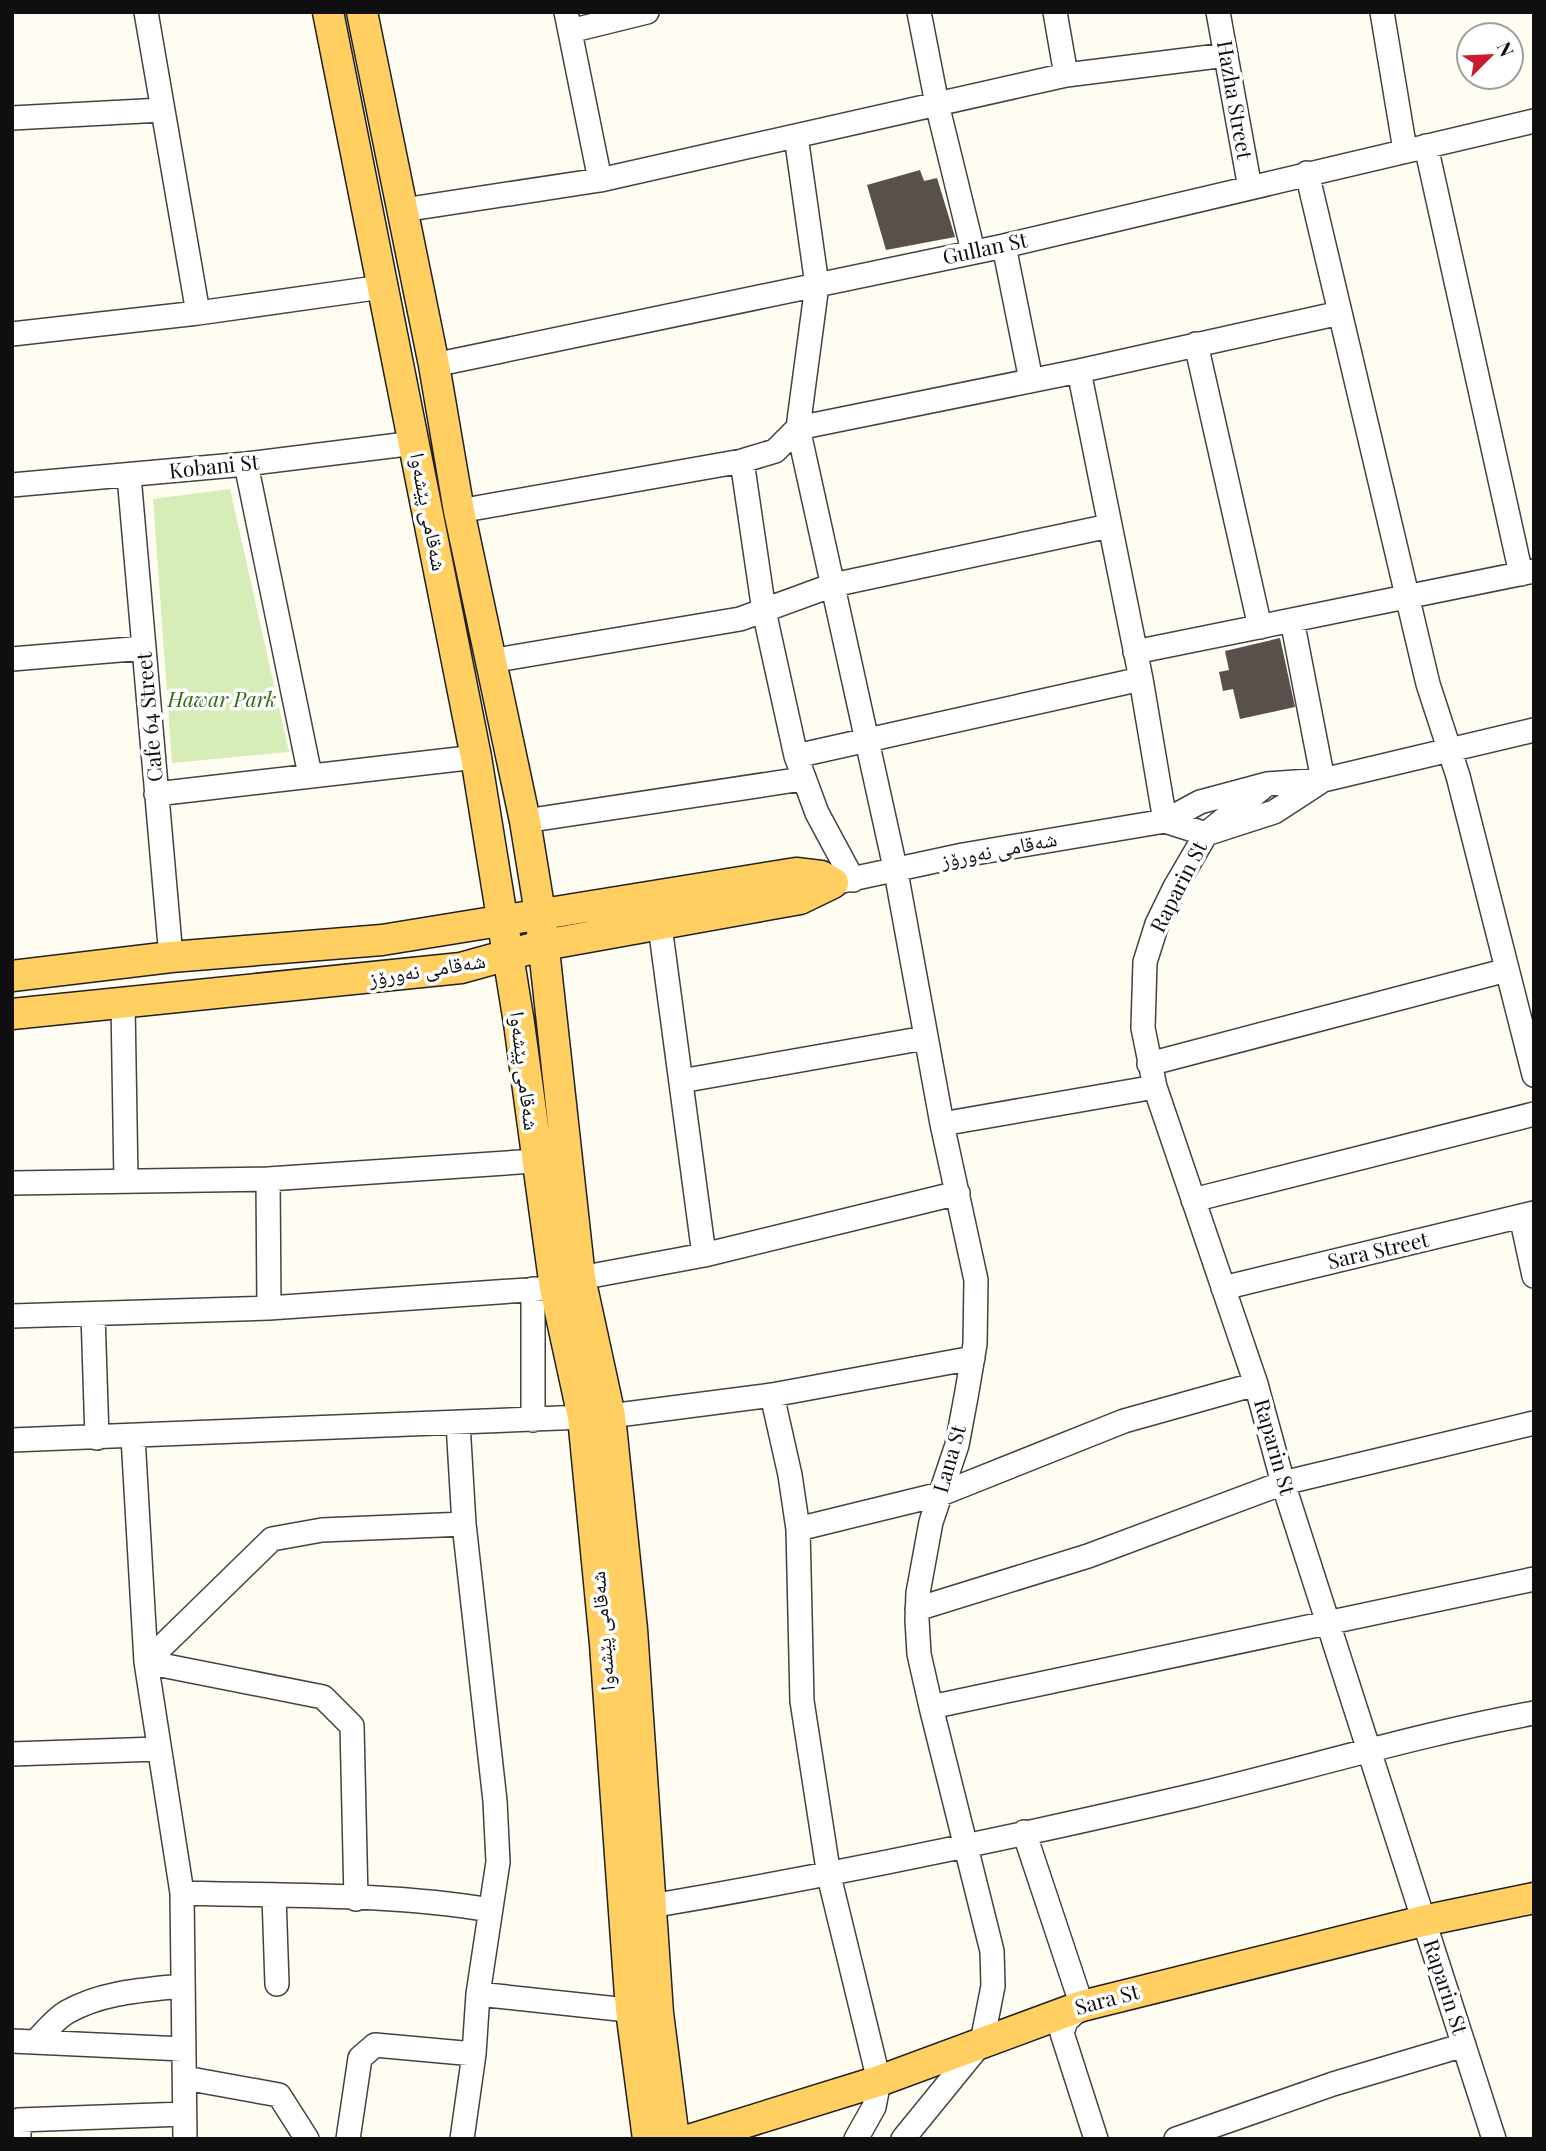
<svg xmlns="http://www.w3.org/2000/svg" width="1546" height="2151" viewBox="0 0 1546 2151" font-family="'Playfair Display','Noto Naskh Arabic',serif">
<style>
.green{fill:#d7edb7}
.building{fill:#594f4b}
.lines{fill:none;stroke-linecap:round;stroke-linejoin:round}
.minor-casing{stroke:#424242;stroke-width:26}
.major-casing{stroke:#202020;stroke-width:33}
.minor{stroke:#fff;stroke-width:23}
.major{stroke:#ffcf62;stroke-width:30}
.labels{text-anchor:middle;stroke-width:7;stroke-linejoin:round;paint-order:stroke}
.street-label{font-size:21px;fill:#0f0f0f;stroke:#fff}
.park-label{font-size:21px;font-style:italic;fill:#306d19;stroke:#fff}
</style>
<rect width="100%" height="100%" fill="#fffcf2"/>
<path class="green" d="M230,489L289,752L172,763L153,499Z"/>
<path class="building" d="M920,170L924,181L937,178L955,237L886,250L867,185Z
M1280,638L1295,707L1240,719L1233,689L1223,691L1219,672L1229,670L1225,651Z"/>
<g class="lines">
<g class="minor-casing">
<path id="minor" d="M146,12L198,313
M566,12L600,180
M919,12L937,104L973,251
M1055,12L1066,75
M1218,12L1250,188
M1382,12L1405,150
M570,31L647,12
M12,118L162,110
M796,136L817,285L798,428L896,872L942,1124L976,1280L975,1344L966,1397L957,1445L931,1522L918,1593L917,1620L919,1654L931,1707L992,1951L993,1986L982,2042L903,2139
M1426,146L1521,574
M1307,173L1428,684L1458,776L1534,1075
M403,210L600,180L1066,75L1226,55
M1004,246L1031,380
M12,334L198,313L382,287
M1196,344L1260,627
M434,365L1004,246L1534,121
M1079,371L1141,679L1165,821
M742,461L764,611L796,756L817,813L853,880
M246,464L310,775
M129,476L171,957
M12,485L246,464L415,443
M459,511L742,461L775,451L798,428L1079,371L1340,313
M1292,620L1323,780
M1135,652L1534,571
M12,659L144,648
M490,661L740,619L833,585L1109,526
M796,756L1141,679
M1267,784L1206,834L1175,887L1157,924L1145,962L1143,1028L1155,1087L1256,1384L1283,1483L1494,2139
M156,794L476,757
M525,821L802,779
M1165,821L1206,834L1274,812L1320,782
M833,883L963,855L1165,821L1200,802L1267,784L1323,780L1534,730
M660,926L704,1255
M123,1004L126,1181
M1149,1064L1507,970
M681,1081L925,1038
M942,1124L1155,1087
M268,1179L269,1308
M12,1183L268,1179L535,1161
M1193,1200L1534,1114
M1521,1216L1534,1276
M580,1278L704,1255L958,1193
M1223,1288L1534,1213
M93,1314L97,1438
M12,1316L269,1308L555,1288
M772,1395L790,1475L798,1529L802,1701L829,1876L879,2081L874,2107L856,2139
M533,1420V1289
M458,1423L464,1524L495,1801L498,1862L478,1994L474,2054L462,2139
M133,1437L146,1662L182,1893L185,2139
M12,1440L610,1416L772,1395L973,1358
M798,1529L941,1494L1124,1421L1256,1384
M917,1609L1088,1556L1283,1483L1534,1423
M146,1662L323,1697L352,1726L356,1899
M146,1662L272,1539L322,1530L464,1524
M931,1707L1534,1579
M12,1754L157,1749
M1024,1832L1082,2006L1066,2021L1062,2033L1096,2139
M182,1893C284,1896 389,1893 490,1910
M274,1896L277,1984
M651,1906C834,1875 1015,1837 1195,1795C1308,1768 1419,1734 1534,1713
M478,1994L646,2012
M12,2041L183,2049
M35,2042C45,2032 55,2019 67,2012C102,1992 143,1990 182,1986
M185,2078L279,2095L307,2139
M19,2139V2120L184,2114
M348,2139L360,2058L375,2045L474,2054
M1176,2139L1333,2084L1464,2045"/>
</g>
<g class="major-casing">
<path id="major" d="M328,12L476,757L519,1023L555,1288L583,1417L605,1644L631,2010L648,2139
M362,12L434,365L459,511L525,821L540,913L580,1278L610,1416L632,1629L658,2013L674,2139
M12,976L171,957L382,940L796,873L821,876L833,883L800,899L544,945L461,968L12,1014
M692,2139L879,2081L1082,2006L1423,1921L1534,1898"/>
</g>
<use href="#minor" class="minor"/>
<use href="#major" class="major"/>
</g>
<g class="labels">
<g class="street-label">
<text transform="translate(1234 100) rotate(80)" y="7">Hazha Street</text>
<text transform="translate(985 249) rotate(-12)" y="7">Gullan St</text>
<text transform="translate(214 467) rotate(-6)" y="7">Kobani St</text>
<text transform="translate(428 512) rotate(79)" y="7">شەقامی پێشەوا</text>
<text transform="translate(150 717) rotate(-95)" y="7">Cafe 64 Street</text>
<text transform="translate(999 850) rotate(-11)" y="7">شەقامی نەورۆز</text>
<text transform="translate(1179 887) rotate(-63)" y="7">Raparin St</text>
<text transform="translate(427 970) rotate(-9)" y="7">شەقامی نەورۆز</text>
<text transform="translate(524 1071) rotate(83)" y="7">شەقامی پێشەوا</text>
<text transform="translate(1378 1251) rotate(-13)" y="7">Sara Street</text>
<text transform="translate(1274 1447) rotate(74)" y="7">Raparin St</text>
<text transform="translate(950 1459) rotate(-74)" y="7">Lana St</text>
<text transform="translate(603 1631) rotate(-95)" y="7">شەقامی پێشەوا</text>
<text transform="translate(1445 1987) rotate(72)" y="7">Raparin St</text>
<text transform="translate(1107 2000) rotate(-15)" y="7">Sara St</text>
</g>
<g class="park-label">
<text x="222" y="707">Hawar Park</text>
</g>
</g>
<rect width="1546" height="2151" fill="none" stroke="#0f0f0f" stroke-width="28"/>
<g transform="translate(1490 56) rotate(66)"><circle r="33" fill="#ffffff" stroke="#9f9f9f" stroke-width="2"/>
<path d="M0-5L12 26L0 18L-12 26Z" fill="#cb1b2e"/>
<text y="-10" font-size="19" font-weight="bold" text-anchor="middle" fill="#0f0f0f">N</text>
</g>
</svg>
